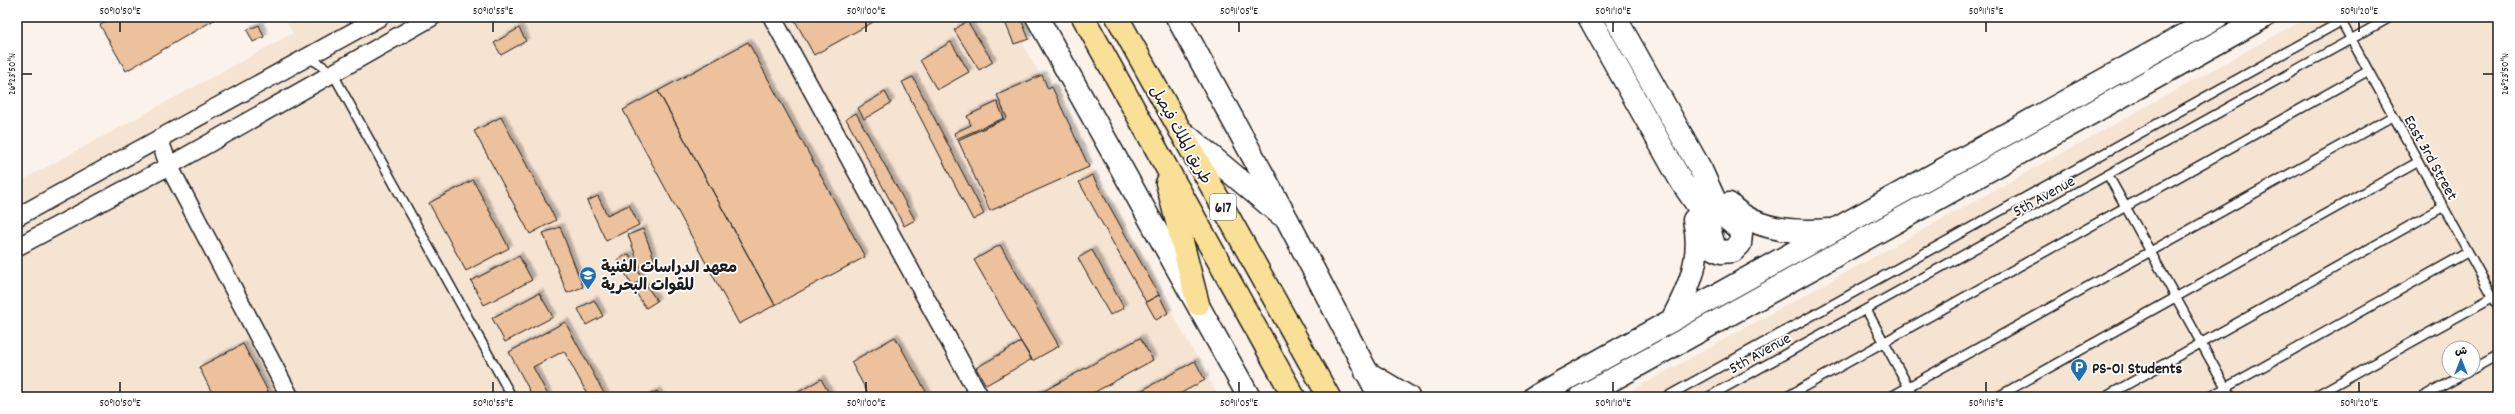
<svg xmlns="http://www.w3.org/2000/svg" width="2515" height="414" viewBox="0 0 2515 414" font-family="Dekko,'Playpen Sans Arabic',sans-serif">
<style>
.built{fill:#f6e4d3;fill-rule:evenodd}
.building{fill:#ecc19c;stroke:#1c1c1c;filter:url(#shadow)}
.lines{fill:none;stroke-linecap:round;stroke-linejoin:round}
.service-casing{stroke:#1c1c1c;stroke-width:11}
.minor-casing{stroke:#1c1c1c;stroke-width:20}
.secondary-casing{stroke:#1c1c1c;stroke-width:25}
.trunk-casing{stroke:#1c1c1c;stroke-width:25}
.service{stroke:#fff;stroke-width:8}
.minor{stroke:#fff;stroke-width:17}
.secondary{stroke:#fff;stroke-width:22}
.trunk{stroke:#fadf96;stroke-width:22}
.ticks{fill:none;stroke:#1c1c1c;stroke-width:1.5}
.labels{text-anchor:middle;stroke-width:3.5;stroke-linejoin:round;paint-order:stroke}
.shield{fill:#fff;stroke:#606060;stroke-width:1}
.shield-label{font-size:15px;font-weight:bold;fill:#1c1c1c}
.street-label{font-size:16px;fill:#1c1c1c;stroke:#fff}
.poi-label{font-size:16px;font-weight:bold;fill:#1c1c1c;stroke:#fff;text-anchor:start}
.neatline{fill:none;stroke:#1c1c1c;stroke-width:1.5}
.ticks-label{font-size:10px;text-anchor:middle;fill:#1c1c1c}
</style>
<defs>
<filter id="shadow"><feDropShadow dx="3.5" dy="-3.5" stdDeviation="1" flood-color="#0004"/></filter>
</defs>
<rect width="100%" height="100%" fill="#fbf3eb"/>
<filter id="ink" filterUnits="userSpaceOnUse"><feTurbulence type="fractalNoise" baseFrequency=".025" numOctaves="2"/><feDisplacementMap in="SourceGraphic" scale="8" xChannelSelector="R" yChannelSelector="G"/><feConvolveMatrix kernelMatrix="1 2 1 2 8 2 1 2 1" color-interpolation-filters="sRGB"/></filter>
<g filter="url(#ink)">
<path class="built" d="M284,17H1008L1219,397H17V183L293,33Z
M2308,17H2498V397H1620ZM2449,348H2473V372H2449Z"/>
<path class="building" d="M114,17H219L126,71L100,25Z
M793,17H882L814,55Z
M1003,17H1020L1029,39L1014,44Z
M967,21L993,62L979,70L954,30Z
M259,25L264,37L253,42L247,30Z
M519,28L526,41L501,55L494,43Z
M748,42L865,257L775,305L658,91Z
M951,42L969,72L937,90L920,60Z
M1042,75L1048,89L1052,87L1089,167L990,211L958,140L1007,118L997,95Z
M913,77L984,214L973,220L902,82Z
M658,91L775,305L739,324L623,110Z
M885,92L891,103L864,119L858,108Z
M997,102L1004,118L956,139L954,133L971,125L967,116Z
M856,113L915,220L904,226L846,119Z
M501,117L556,220L530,234L474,131Z
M1092,175L1159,295L1146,302L1079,182Z
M473,180L509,248L466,271L429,203Z
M598,196L607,215L629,205L639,225L606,241L587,201Z
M560,227L583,287L567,293L543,233Z
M643,229L655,261L640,267L628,235Z
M1000,245L1059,346L1032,361L974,260Z
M1092,250L1124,308L1110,315L1078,258Z
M629,254L643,280L632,285L617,260Z
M519,256L532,280L484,305L471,281Z
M646,285L657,301L646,308L636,293Z
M539,293L553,317L505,342L492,318Z
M1159,295L1168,313L1156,320L1146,302Z
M594,300L603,316L586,325L578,309Z
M565,322L606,397H589L564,351L533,367L549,397H533L509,352Z
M895,337L929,397H870L851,362Z
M1140,338L1153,360L1086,397H1033Z
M1021,342L1032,359L986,385L976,368Z
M243,344L271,397H214L199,367Z
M1195,361L1205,380L1174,397H1130Z
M821,379L831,397H790Z
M657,391L660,397H645Z"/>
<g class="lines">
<g class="service-casing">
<path id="service" d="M2341,21L2498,306
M308,57L332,72L512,397
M2108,175L2231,397
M1866,309L1914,397
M2473,369L2498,355
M1666,397L2349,17
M1708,397L2391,17
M1786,397L2368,71
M1890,397L2393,116
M1997,397L2418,162
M2105,397L2443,207
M2209,397L2468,252
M2313,397L2493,297
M2423,397L2468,372"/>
</g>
<g class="minor-casing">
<path id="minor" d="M772,17L980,397
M159,139L169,166L290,397
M17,217L380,17
M17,247L169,166L432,17"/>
</g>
<g class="secondary-casing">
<path id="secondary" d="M1037,17L1249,397
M1177,17L1288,221L1380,397
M1589,17L1681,181L1700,209L1706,219L1715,249L1721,252L1733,251L1740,244L1741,233L1739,229L1725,217L1716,203L1701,170L1615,17
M1180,130L1280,214
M1729,204C1754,230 1795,233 1829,230
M1672,320C1689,288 1703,257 1694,220
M1366,372L1408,397
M1534,397L2217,17
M1581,397L2264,17"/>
</g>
<g class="trunk-casing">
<path id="trunk" d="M1083,17L1294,397
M1117,17L1329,397
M1167,183L1198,304"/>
</g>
<use href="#service" class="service"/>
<use href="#minor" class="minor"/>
<use href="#secondary" class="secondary"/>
<use href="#trunk" class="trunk"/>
</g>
</g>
<path class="ticks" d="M120,22V32M493,22V32M866,22V32M1239,22V32M1613,22V32M1986,22V32M2359,22V32M22,74H32M2483,74H2493M120,382V392M493,382V392M866,382V392M1239,382V392M1613,382V392M1986,382V392M2359,382V392"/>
<defs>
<g id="university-pin" transform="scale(0.9)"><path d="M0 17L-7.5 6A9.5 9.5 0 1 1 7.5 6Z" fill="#1f6fb2" stroke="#fff"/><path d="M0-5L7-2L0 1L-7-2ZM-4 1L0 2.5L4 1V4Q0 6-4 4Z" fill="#fff"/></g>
<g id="parking-pin" transform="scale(0.9)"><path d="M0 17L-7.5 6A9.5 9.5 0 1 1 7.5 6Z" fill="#1f6fb2" stroke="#fff"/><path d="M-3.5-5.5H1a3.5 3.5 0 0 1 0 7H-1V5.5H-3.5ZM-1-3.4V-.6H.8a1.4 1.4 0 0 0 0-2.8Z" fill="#fff"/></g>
</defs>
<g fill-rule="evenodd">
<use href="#university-pin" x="588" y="275"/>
<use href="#parking-pin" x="2079" y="367"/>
</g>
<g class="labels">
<rect class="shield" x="1210" y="194" width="26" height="26" rx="3"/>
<g class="shield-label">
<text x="1223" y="212">617</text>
</g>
<g class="street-label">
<text transform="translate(1182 134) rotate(61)" y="6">طريق الملك فيصل</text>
<text transform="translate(2432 157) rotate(61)" y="6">East 3rd Street</text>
<text transform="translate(2043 195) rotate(-29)" y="6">5th Avenue</text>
<text transform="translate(1759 352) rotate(-29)" y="6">5th Avenue</text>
</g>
<g class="poi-label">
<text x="601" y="272">معهد الدراسات الفنية<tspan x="601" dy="18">للقوات البحرية</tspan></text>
<text x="2092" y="373">PS-01 Students</text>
</g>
</g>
<rect width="2515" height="414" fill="none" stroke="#fff" stroke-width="44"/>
<g transform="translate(2461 360)"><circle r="19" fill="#ffffff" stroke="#a4a4a4"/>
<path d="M0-3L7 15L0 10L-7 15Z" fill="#1f6fb2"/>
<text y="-6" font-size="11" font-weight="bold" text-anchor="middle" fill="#1c1c1c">ش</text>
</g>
<rect x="22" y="22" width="2471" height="370" class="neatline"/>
<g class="ticks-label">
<text x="120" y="14">50°10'50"E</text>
<text x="493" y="14">50°10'55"E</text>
<text x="866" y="14">50°11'00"E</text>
<text x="1239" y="14">50°11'05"E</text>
<text x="1613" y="14">50°11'10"E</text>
<text x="1986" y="14">50°11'15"E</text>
<text x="2359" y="14">50°11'20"E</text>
<text transform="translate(11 74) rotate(-90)" y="4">26°23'50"N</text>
<text transform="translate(2504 74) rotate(-90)" y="4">26°23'50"N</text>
<text x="120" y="406">50°10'50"E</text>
<text x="493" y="406">50°10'55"E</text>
<text x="866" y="406">50°11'00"E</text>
<text x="1239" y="406">50°11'05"E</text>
<text x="1613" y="406">50°11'10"E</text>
<text x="1986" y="406">50°11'15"E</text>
<text x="2359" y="406">50°11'20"E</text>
</g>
</svg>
